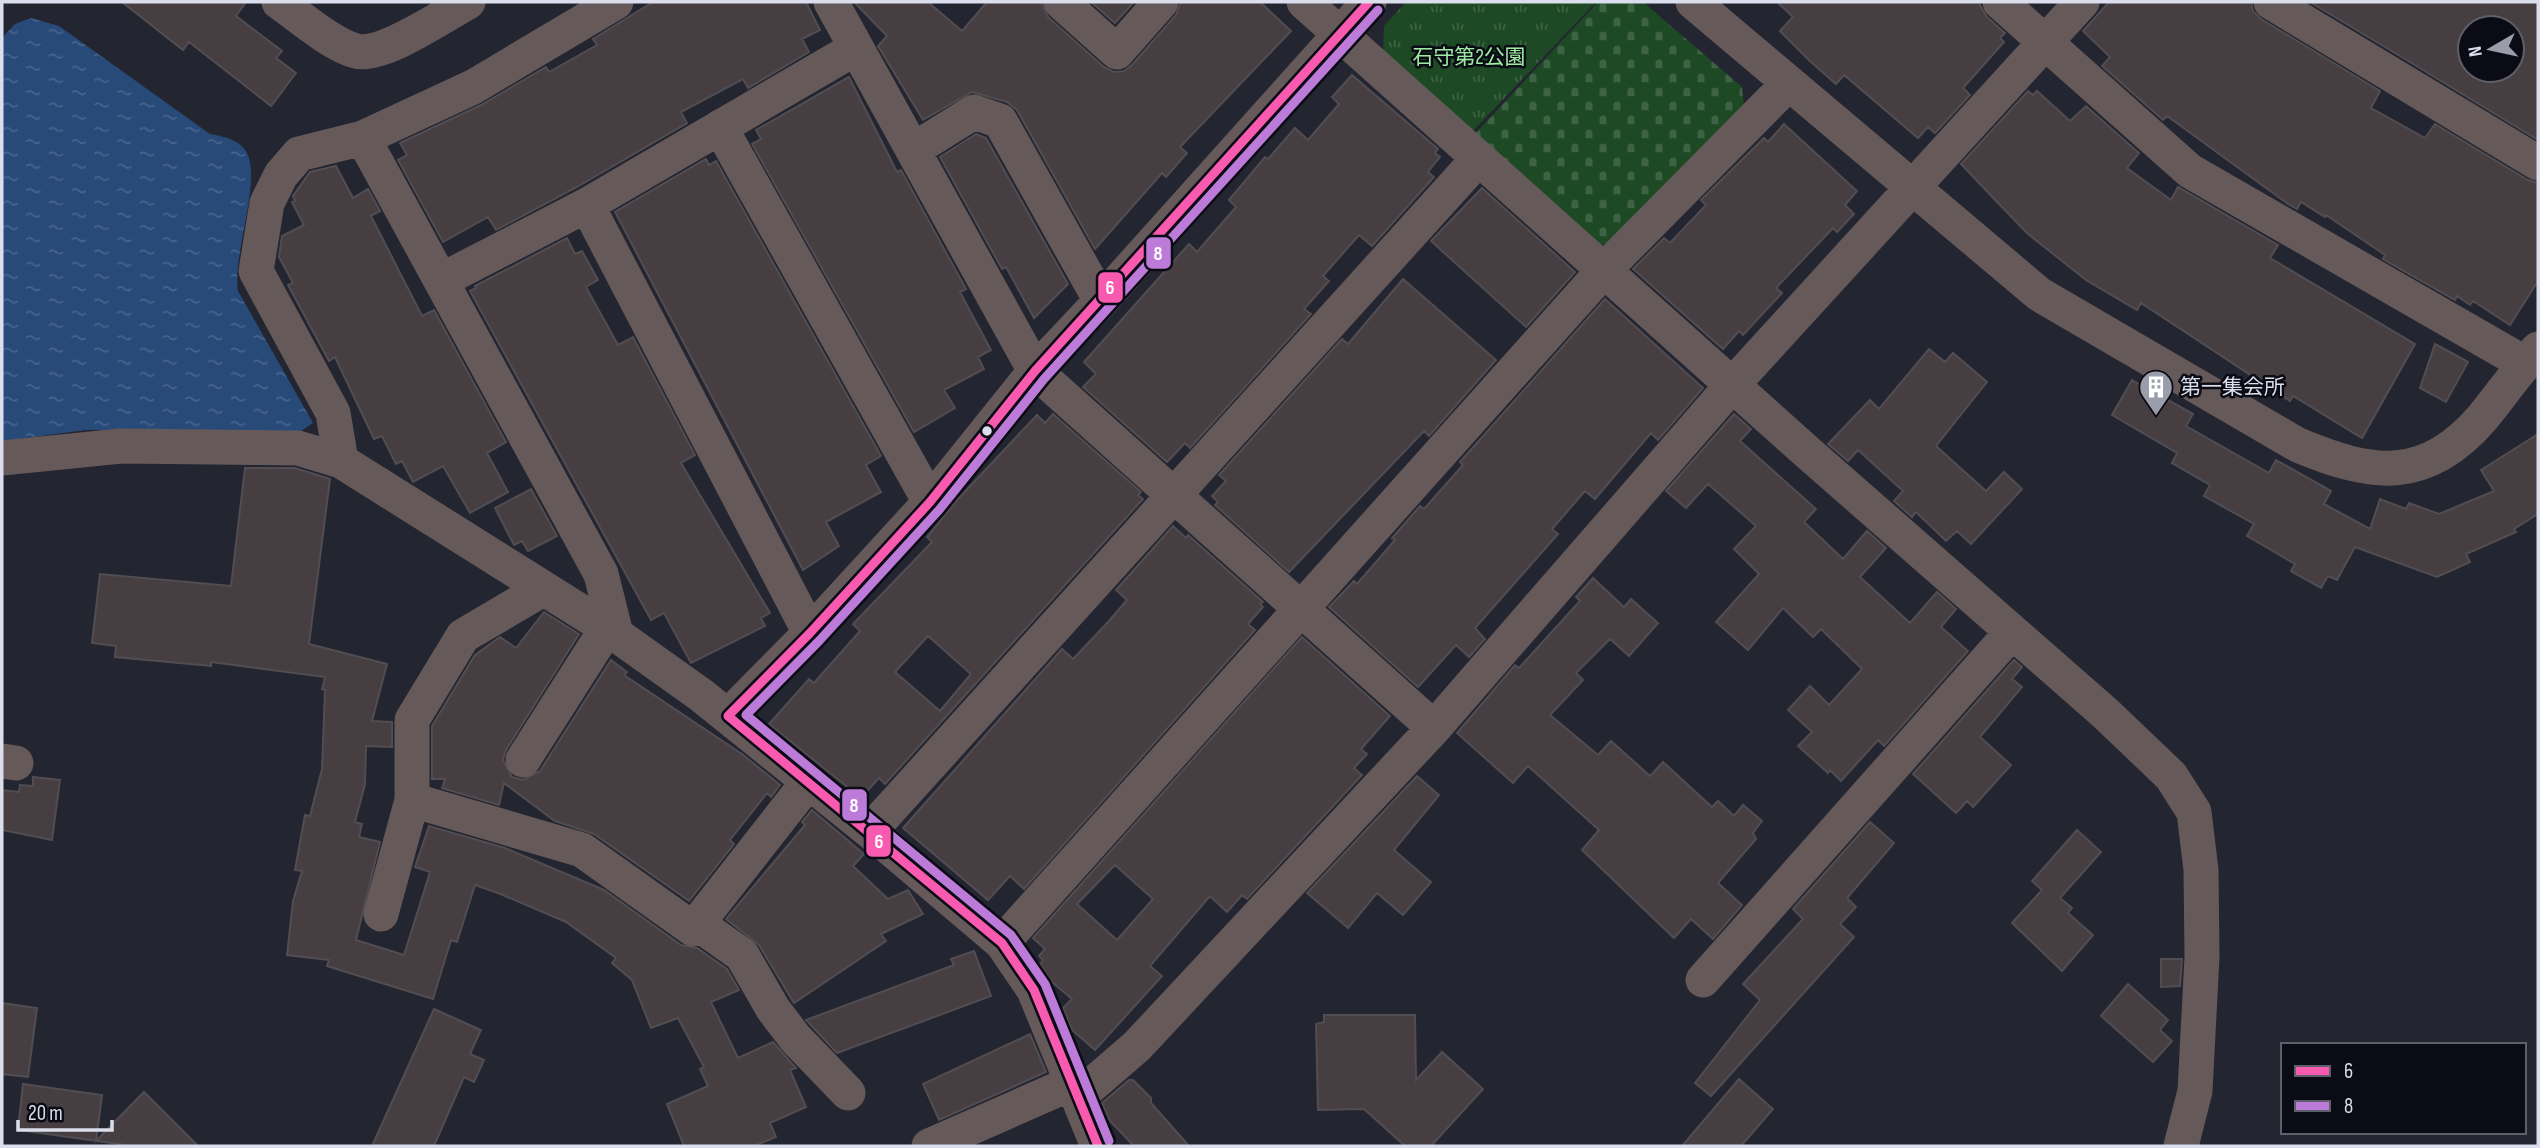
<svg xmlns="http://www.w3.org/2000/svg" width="2540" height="1148" viewBox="0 0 2540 1148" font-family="'Sofia Sans Condensed','Noto Sans JP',sans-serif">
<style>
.cemetery{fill:url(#cemetery-stones)}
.park{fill:url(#park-tufts)}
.water{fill:url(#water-ripples)}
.building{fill:#473e41;stroke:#514d52;stroke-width:2;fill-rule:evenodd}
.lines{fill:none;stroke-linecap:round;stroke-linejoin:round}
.minor{stroke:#655959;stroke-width:35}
.bus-1-casing{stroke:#0a0b14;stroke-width:14}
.bus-2-casing{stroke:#0a0b14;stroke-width:14}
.bus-1{stroke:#f75aaf;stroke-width:9}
.bus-2{stroke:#bd7bd9;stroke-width:9}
.bus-dot{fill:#dbdeec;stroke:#0a0b14;stroke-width:2.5}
.labels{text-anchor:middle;stroke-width:5;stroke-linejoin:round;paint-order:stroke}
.park-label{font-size:21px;fill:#9eeba2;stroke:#0a0b14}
.poi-label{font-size:21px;fill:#dbdeec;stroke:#0a0b14;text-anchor:start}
.line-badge{stroke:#0a0b14;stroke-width:2.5}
.badge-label{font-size:19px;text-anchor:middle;font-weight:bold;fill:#fff}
</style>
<defs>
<pattern id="cemetery-stones" width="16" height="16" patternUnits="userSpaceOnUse" patternTransform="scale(1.75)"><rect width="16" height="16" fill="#1d4924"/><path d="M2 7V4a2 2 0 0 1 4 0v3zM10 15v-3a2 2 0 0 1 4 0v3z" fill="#3d6344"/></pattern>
<pattern id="park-tufts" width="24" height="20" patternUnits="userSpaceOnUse" patternTransform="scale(1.75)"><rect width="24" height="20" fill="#1d4924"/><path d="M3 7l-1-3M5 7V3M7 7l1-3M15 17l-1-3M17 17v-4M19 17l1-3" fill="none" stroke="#3d6344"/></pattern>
<pattern id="water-ripples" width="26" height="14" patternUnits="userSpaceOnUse" patternTransform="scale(1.75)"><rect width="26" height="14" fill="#284a79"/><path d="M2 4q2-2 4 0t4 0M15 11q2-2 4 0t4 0" fill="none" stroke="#47648c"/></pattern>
</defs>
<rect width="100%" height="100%" fill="#232530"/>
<path class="cemetery" d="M1598,2H1643L1742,87L1744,107L1611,243L1599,245L1474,135Z"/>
<path class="park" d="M1406,2H1596L1471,133L1383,52L1384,26Z"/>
<path class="water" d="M31,18L59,26L210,134C221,136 238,139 245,150C264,176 232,253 238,291L313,423L292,437L238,430H86L2,441V38L15,24Z"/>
<path class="building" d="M122,2H246L236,16L282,51L276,58L296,73L271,106L189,42L183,50Z
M653,2H806L820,30L802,39L809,52L748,88L743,79L681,112L687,123L577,187L496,230L488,217L443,242L398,160L407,155L400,143L481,105L546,67L549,72L597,45L593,39Z
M854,2H928L962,31L987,2H1041L1048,17L1104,67L1114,72L1124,71L1132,65L1176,15L1181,2H1260L1291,31L1180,147L1187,153L1166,177L1162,173L1095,249L1017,110L1007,102L972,92L923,120L878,46L887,36Z
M1091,2H1134L1115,23Z
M1777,2H1978L1987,17L2005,33L2000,38L2004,42L1963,88L1970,95L1935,133L1928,127L1918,138L1844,75L1836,84L1811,62L1780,31L1793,17Z
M2109,2H2251L2253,11L2261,19L2380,91L2371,108L2425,138L2435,124L2528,180L2538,183V281L2510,325L2473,301L2470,305L2457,296L2455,300L2383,259L2385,255L2326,215L2325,217L2301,202L2297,209L2288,204L2167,116L2163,120L2102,66L2110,57L2083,31Z
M2310,2H2538V140L2400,56ZM2470,28H2512V70H2470Z
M1352,75L1438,149L1435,153L1440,157L1428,172L1434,177L1372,246L1359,235L1323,276L1329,281L1304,309L1311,314L1190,448L1185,443L1167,462L1083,387L1096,374L1084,362L1189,244L1197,252L1236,207L1229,200L1265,157L1268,159L1295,128L1308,140L1339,104L1332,97Z
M849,77L897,172L901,170L966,289L960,292L991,350L978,357L984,369L944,390L955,408L914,432L752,144L761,139L756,130Z
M2028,91L2033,95L2037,91L2070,121L2086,106L2139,153L2127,168L2171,200L2178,187L2278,245L2270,258L2415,344L2362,438L2293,396L2290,401L2141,303L2137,310L2086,280L2028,234L1998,203L1961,164Z
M1784,124L1857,191L1845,205L1854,214L1837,232L1833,228L1776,288L1782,293L1743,335L1739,331L1723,349L1633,269L1664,238L1670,243L1706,205L1701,200L1764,138L1768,142Z
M976,134L986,138L1068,284L1034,318L1006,267L1002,269L940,157Z
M706,159L709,165L716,161L881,456L866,465L881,492L826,522L839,546L803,570L615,212Z
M336,166L353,198L368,189L380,211L371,216L422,316L434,310L506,442L487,453L508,492L470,513L443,466L413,482L402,461L396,464L382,436L374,439L335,357L329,361L288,285L293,283L279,257L282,236L304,225L292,202L295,201L293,196L310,172Z
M1482,188L1575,272L1526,327L1431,241Z
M567,238L575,254L582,251L598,280L586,287L618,345L633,337L695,455L681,463L770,613L761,618L765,626L691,663L664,613L651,620L470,291L476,288L475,286Z
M1403,279L1496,360L1429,436L1424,431L1289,572L1215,505L1218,502L1212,496L1226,481L1219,475L1342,339L1348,344Z
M1605,299L1703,388L1658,440L1651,433L1595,499L1585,491L1552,529L1558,534L1475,628L1485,639L1469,657L1456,645L1418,687L1329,607L1354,581L1357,584L1395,540L1392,538L1420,506L1424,509L1463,465L1460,462Z
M2435,344L2468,362L2446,402L2420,388Z
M1929,349L1945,362L1953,353L1987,382L1936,446L1986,491L2004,472L2022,489L1971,544L1957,531L1946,541L1916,512L1912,517L1894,501L1903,491L1858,450L1848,461L1828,444L1870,400L1879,409Z
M2132,380L2193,414L2186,426L2269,473L2276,460L2331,491L2324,504L2370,529L2380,499L2406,509L2409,503L2439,514L2494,491L2481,470L2538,434V514L2514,529L2516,532L2466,554L2470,562L2437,577L2355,547L2337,580L2328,576L2321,588L2291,571L2295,564L2247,536L2254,524L2204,496L2210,485L2172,463L2177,453L2112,415Z
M1053,414L1141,492L1138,495L1143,499L885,784L879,778L861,798L769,724L809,679L814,683L860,631L853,624L932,542L927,537L957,500L1037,415L1045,423ZM928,636L971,674L940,711L895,672Z
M1734,414L1751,429L1740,441L1816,509L1804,522L1843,559L1867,531L1886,548L1860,577L1910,623L1937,592L1956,609L1941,627L1968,651L1884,746L1878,740L1841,781L1830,770L1828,773L1798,746L1812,732L1788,710L1810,686L1829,705L1862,669L1821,629L1813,637L1783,608L1748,650L1716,622L1759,574L1734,549L1756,526L1708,484L1686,508L1666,491Z
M245,468H295L330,479L309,644L387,664L372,721L392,722V747L366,746L365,784L355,822L362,824L359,837L380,842L356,940L404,955L430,872L415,867L429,826L505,848L604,890L681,945L697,948L727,969L739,990L711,1002L738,1058L773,1042L796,1068L790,1070L806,1107L770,1123L776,1137L754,1146H684L667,1104L708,1086L700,1069L704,1067L678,1018L651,1028L632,980L612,963L616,958L566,922L498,893L475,885L457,942L451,940L433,999L327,966L329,960L287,955L293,901L302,871L295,870L305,815L310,816L322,769L325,690L322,689L325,677L211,662V666L115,657L116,646L92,643L100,574L231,586Z
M531,489L557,536L528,551L522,541L514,545L495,508Z
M1173,526L1186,538L1188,535L1263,602L1260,604L1263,607L1248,624L1255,630L1024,889L1010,876L988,900L903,828L1062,649L1073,659L1109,621L1127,600L1116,590Z
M1593,578L1624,607L1631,599L1658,623L1629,656L1610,639L1576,673L1583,680L1550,715L1598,755L1611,741L1650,776L1663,762L1712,807L1718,801L1734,816L1743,805L1762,821L1753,833L1756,839L1718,883L1742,905L1713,939L1691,919L1674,938L1582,850L1599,830L1528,766L1513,783L1457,733L1515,665L1519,668L1580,601L1576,597Z
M544,612L579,634L506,750L503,760L512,777L523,780L540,771L611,660L627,672L624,675L742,754L780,785L771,797L767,793L730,840L734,844L689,901L594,834L555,821L504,783L499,805L442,788L445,779H432V726L475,655L500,637L516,648Z
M1302,637L1390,716L1361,749L1367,754L1354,768L1362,775L1247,899L1242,895L1227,912L1210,896L1150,966L1162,976L1095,1050L1072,1030L1063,1008L1072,999L1052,982L1040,964L1043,960L1039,956L1045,949L1033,938ZM1115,865L1153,899L1117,940L1077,904Z
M2014,660L2022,667L2012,679L2022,687L1980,737L2011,765L1973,807L1967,801L1956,813L1913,774Z
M1417,776L1439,795L1394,850L1431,882L1403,915L1377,893L1348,928L1307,893Z
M33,777L60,780L52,840L2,830V790L19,792L20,785L33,786Z
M812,810L864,854L853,866L888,899L908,890L923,914L881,934L886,941L794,1003L759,945L726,919L805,825L802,822Z
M1870,822L1894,843L1847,898L1856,907L1840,924L1854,937L1711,1096L1695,1083L1760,1000L1743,984L1803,919L1793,909Z
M2077,830L2101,852L2060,898L2072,908L2068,913L2093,935L2062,971L2012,923L2042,890L2032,881Z
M974,951L991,996L837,1053L806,1020L954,965L951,959Z
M2161,959H2182L2180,986L2161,987Z
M2128,984L2168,1020L2160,1030L2172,1041L2153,1062L2101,1016Z
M2,1003L37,1008L28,1077L2,1074Z
M434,1009L481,1030L470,1054L484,1060L474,1082L464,1077L434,1146H372Z
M1324,1015H1415L1416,1080L1442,1052L1483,1089L1431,1146H1405L1364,1109L1318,1110L1316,1024L1324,1022Z
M1030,1034L1046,1072L939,1120L923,1084Z
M1739,1079L1773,1109L1741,1146H1682Z
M1129,1080H1133L1151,1098V1103L1189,1146H1134L1110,1121L1102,1103Z
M23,1084L102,1095L96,1141L144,1092L198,1146H133L18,1130Z"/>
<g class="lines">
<path class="minor" d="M279,2C299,16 332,45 356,51C382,58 444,15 468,2
M831,2L1035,371L1434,728
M1061,2L1117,52L1161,2
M1304,2L1806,451L2105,713L2171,776L2194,812L2201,870L2202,957L2195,1091L2181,1146
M1693,2L2039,294L2298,445C2372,476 2426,484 2483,417C2502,394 2518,370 2538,349
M2000,2L2190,171L2524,363
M2271,2L2538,163
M720,127L930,502
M363,138L601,574L616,634
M913,150L974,112L1000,121L1101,301
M587,205L810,633
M442,280L587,205L856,48
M2,458L121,446L298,448L341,461L607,628L701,695L870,831L1002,943L1034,990L1098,1146
M341,461L333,413L256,271L267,203L281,175L299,154L363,138L473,87L616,2
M728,716L810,633L930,502L1035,371L1101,301L1369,2
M523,760L607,628
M2,761L16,763
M412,800L582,850L693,929L809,781
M870,831L1479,158
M381,914L412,800V720L463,636L543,589
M698,924L742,955L773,1009L795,1038L848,1093
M1002,943L1605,269L1788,84
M1703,980L2011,633
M1078,1097L1137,1046L1434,728L1734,383L2082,2
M929,1146L1072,1083"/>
<g class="bus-1-casing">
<path id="bus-1" d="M1098,1146L1034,990L1002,943L728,716L810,633L930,502L1035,371L1369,2"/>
</g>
<g class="bus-2-casing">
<path id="bus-2" d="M1109,1141L1045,984L1011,935L746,715L819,641L939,510L1044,379L1378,10"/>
</g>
<use href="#bus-1" class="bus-1"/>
<use href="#bus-2" class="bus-2"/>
</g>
<defs>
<g id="building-pin" transform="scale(1.75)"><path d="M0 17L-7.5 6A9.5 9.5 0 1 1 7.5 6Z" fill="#9b9daa" stroke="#0a0b14"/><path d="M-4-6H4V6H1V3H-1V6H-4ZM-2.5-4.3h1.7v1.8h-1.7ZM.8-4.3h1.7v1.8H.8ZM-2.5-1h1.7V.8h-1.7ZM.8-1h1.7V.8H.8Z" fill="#fff"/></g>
</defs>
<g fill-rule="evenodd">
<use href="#building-pin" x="2156" y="387"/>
</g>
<circle class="bus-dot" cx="987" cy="431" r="6"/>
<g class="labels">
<g class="park-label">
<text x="1469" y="64">石守第2公園</text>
</g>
<g class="poi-label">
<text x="2180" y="394">第一集会所</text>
</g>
</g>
<g class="line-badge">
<rect x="1145" y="236" width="27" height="34" rx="7" fill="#bd7bd9"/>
<rect x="1097" y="271" width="27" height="33" rx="7" fill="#f75aaf"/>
<rect x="841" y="788" width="27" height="34" rx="7" fill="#bd7bd9"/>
<rect x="865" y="824" width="27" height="34" rx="7" fill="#f75aaf"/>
</g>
<g class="badge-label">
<text x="1158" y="260">8</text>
<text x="1110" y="294">6</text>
<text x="854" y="812">8</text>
<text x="879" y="848">6</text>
</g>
<rect width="2540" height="1148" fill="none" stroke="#dbdeec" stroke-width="7"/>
<rect x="2281" y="1043" width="245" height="91" fill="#0a0b14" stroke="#5e5f6a" stroke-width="2"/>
<rect x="2295" y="1066" width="35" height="10" fill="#f75aaf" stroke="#5e5f6a" stroke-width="2"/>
<text x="2344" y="1078" font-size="21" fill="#dbdeec">6</text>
<rect x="2295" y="1101" width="35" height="10" fill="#bd7bd9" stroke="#5e5f6a" stroke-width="2"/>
<text x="2344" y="1113" font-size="21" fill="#dbdeec">8</text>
<g transform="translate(2491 49) rotate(261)"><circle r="33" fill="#0a0b14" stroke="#5e5f6a" stroke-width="2"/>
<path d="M0-5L12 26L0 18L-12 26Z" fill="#9b9daa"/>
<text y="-10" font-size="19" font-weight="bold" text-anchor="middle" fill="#dbdeec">N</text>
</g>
<path d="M18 1120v10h94v-10" fill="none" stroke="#dbdeec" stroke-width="3.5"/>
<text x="28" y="1120" font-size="21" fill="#dbdeec" stroke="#0a0b14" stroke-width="5" paint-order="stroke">20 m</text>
</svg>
